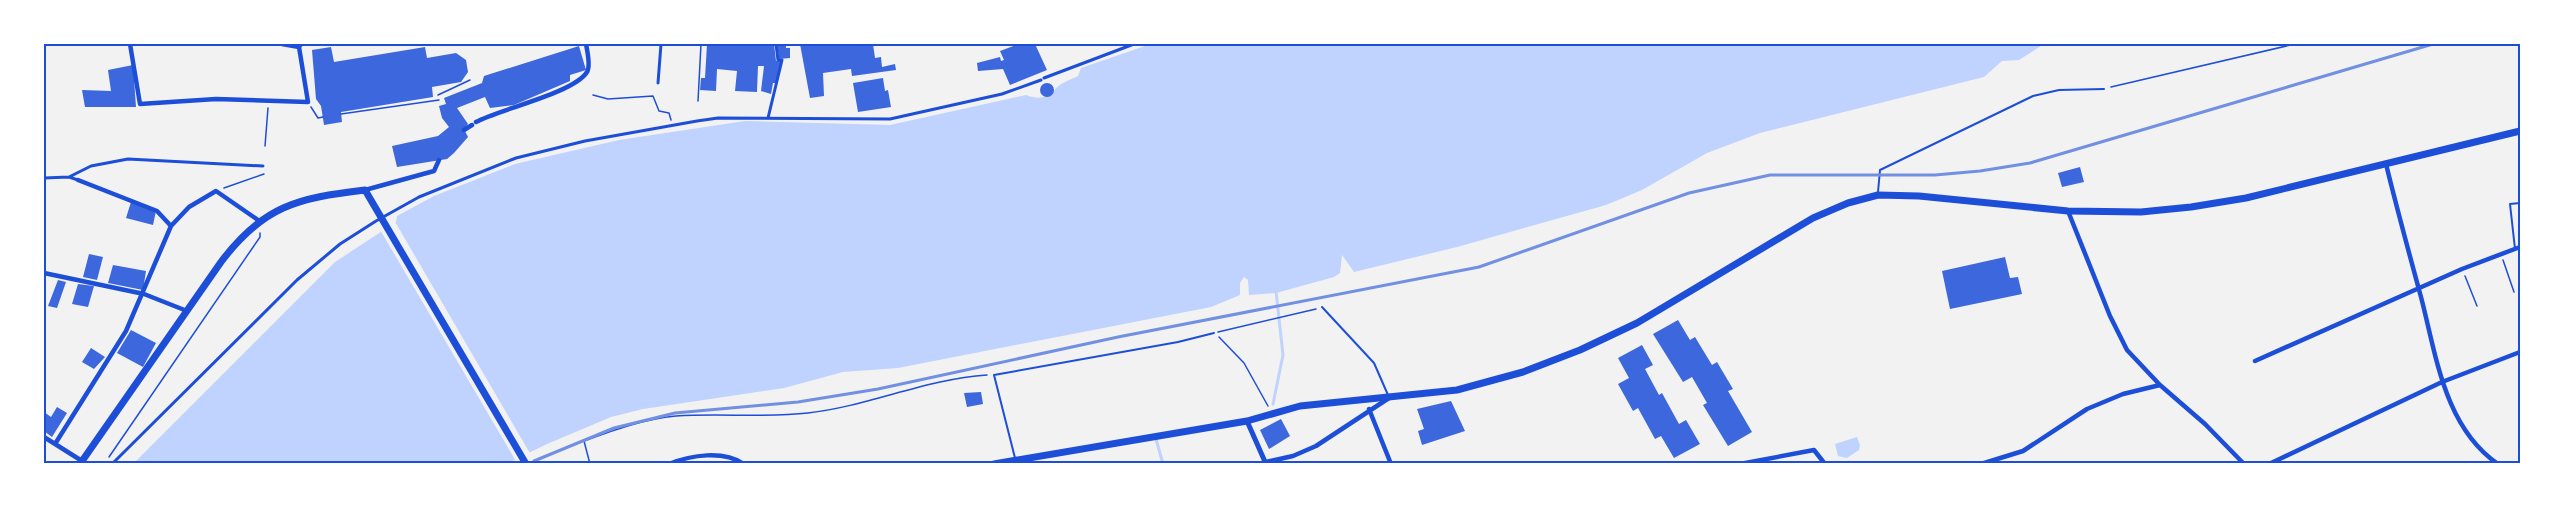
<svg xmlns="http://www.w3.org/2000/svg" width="2564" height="507" viewBox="0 0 2564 507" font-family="'Varela Round',sans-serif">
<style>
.water{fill:#bfd3fe}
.pier{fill:#f2f2f2}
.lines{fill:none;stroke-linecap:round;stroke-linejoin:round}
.stream{stroke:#bfd3fe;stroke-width:3}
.building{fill:#3d67dc}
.path{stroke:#1d4ed8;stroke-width:1.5}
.service{stroke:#1d4ed8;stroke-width:2}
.pedestrian{stroke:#1d4ed8;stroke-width:3}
.minor{stroke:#1d4ed8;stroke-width:4.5}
.tertiary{stroke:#1d4ed8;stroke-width:5}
.primary{stroke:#1d4ed8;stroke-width:7}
.rail{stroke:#7290e2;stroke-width:3}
.neatline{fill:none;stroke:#1d4ed8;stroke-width:2}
</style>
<rect width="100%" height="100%" fill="#f2f2f2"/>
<path class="water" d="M1151,44H2044L2019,60L2002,61L1984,77L1760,133L1707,153L1642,190L1606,205L1457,247L1354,272L1342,255L1340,273L1334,277L1276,293L1249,295L1248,280L1244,277L1240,283V295L1211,307L898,368L843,372L784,388L643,409L611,417L547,444L508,463L133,464L335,262L396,222L397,216L434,196L515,164L619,140L745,121L890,125L1026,95C1037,99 1040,98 1051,95C1058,83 1066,82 1078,76L1081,68Z
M1857,437L1860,445L1859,450L1847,458L1838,456L1835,444Z"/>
<path class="pier" d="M394,220L531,455L517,463L379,228Z"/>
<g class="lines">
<path class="stream" d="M1273,404L1283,355L1276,291
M1156,439L1163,464"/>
</g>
<path class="building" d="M707,44H774L776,61H781L777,83H773L771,94L761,91L764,66H758L757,92L735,91L737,71L717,69L716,91L700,90L701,78H705Z
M777,44H786V48H790V58L779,59Z
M800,44H873L875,58L881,57L882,67L895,64L896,70L852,76L851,69L823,73L824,96L810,98Z
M1019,44H1035L1047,70L1010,85L1003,69L978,71L977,63L1000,57L1001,61L1004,60L1000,51Z
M579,46L586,70L570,75V81L514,105L490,108L485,97L457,108L468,124L464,129L468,137L454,153L447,159L397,167L392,146L438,136L449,127L442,118L439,106L446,104L444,98L482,83L484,76Z
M331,47L334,62L425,47L427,58L456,53L466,60L468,72L461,82L432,87L433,97L341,112L342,122L324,125L321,106L316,99L312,50Z
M133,65L136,107H85L82,90L111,91L108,70Z
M883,78L885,91L888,90L891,107L858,112L853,83Z
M1040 90a7 7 0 1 1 14 0a7 7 0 1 1-14 0Z
M2080,167L2084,182L2062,187L2058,173Z
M131,202L156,211L153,225L126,218Z
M89,254L103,257L97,280L83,277Z
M2005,257L2010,278L2018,277L2022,294L1950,309L1942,271Z
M113,265L146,271L143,290L108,283Z
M58,280L66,282L57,308L48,306Z
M78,284L94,286L88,307L72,304Z
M1678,320L1690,340L1695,337L1712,365L1717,362L1733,389L1728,391L1752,432L1728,446L1703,405L1707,403L1692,377L1683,382L1653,334Z
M131,330L156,343L143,367L117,353Z
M1642,345L1653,365L1645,369L1659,395L1662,393L1679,424L1686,420L1700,444L1674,458L1661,436L1655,439L1638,408L1633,411L1618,384L1629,378L1618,358Z
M91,348L105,357L94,369L82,362Z
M981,392L983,404L967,407L964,393Z
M1451,401L1465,431L1422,445L1418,431L1424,429L1417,409Z
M57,407L67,413L52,437L44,431V412L51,417Z
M1281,419L1290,436L1269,449L1260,430Z"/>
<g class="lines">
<path class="path" d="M2111,87L2295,44
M438,95L470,80
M593,95L608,99L653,96L659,111L669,113L671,120
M698,101L701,44
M311,107L318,118L323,117
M341,114L439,100
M265,146L268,108
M224,188L264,174
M2503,260L2514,292
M2465,276L2477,306
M1218,332L1316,309
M1219,337L1244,363L1268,406
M109,457L260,237V233
M590,464L584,441C614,430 644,419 676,416C720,413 765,418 808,413C869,406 926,379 987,375"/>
<path class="service" d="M1878,192L1880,170L2033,96L2059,90L2104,89
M2515,249L2510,204L2520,203
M1322,307L1374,363L1388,395
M1015,458L994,375L1178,342L1214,333"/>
<path class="pedestrian" d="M1044,78L1134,44
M658,83L661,44
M768,118L782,60H778L776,44
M69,177L91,166L128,159L263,166
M44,178L69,177L78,180
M112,464L297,280L340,244L376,221L419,197L516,158L585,141L697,121L718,118L890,119L1002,94L1041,80"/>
<path class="minor" d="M130,44L140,104L216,99L308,102L299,47L301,44
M282,44L299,47
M476,122C500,109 574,93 587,72C591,66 587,50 586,44
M464,130L472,125
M2386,164C2397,209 2409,253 2421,297C2436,354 2444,427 2498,464
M78,180L157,211L171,226
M365,190L434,171L439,160
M2068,211L2110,316L2127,350L2160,385L2205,424L2244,464
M44,273L144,294L187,311
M2255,361L2462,269L2520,247
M1369,409L1391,464
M44,437L82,461
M55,444L126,331L171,226L189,207L216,191L258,220
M1266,462L1293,456L1316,446L1389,398
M669,464C691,455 723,450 744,464
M1740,464L1814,450L1825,464
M1981,464L2023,451L2087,409L2123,394L2160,385
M2269,464L2442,382L2520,352"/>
<path class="tertiary" d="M1247,421L1266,464"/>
<path class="primary" d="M80,464L221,262C263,206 297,198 365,190L526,464
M994,464L1247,421L1300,406L1457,390L1523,372L1580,350L1637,323L1813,218L1848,203L1878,195L1919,196L2068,211L2141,212L2191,207L2246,198L2520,131"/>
<path class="rail" d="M534,461L614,428L675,413L798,402L878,389L1118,337L1479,267L1689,193L1770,175H1935L1980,171L2030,163L2433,44"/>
</g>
<rect width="2564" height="507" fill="none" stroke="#ffffff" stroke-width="90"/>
<rect x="45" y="45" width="2474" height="417" class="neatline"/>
</svg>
